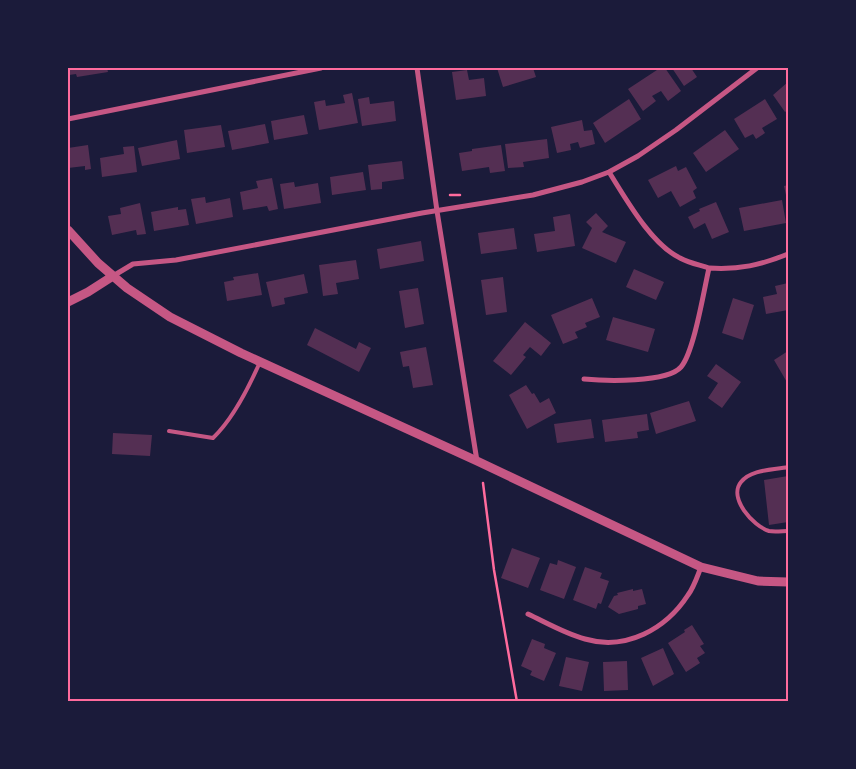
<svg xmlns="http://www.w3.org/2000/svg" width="856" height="769" viewBox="0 0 856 769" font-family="'PT Sans Narrow',sans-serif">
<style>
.building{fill:#542f53}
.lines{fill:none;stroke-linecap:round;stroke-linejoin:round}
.path{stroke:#ff6b9d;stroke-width:2.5}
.service{stroke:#c65784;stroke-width:4}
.minor{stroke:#c65784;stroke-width:5}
.tertiary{stroke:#c65784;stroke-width:9}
.neatline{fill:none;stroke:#ff6b9d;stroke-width:2}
</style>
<rect width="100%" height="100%" fill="#1b1b3a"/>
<path class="building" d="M68,68H107L108,72L77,77L76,74L69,75Z
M497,68H533L536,77L503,87Z
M660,68H665L681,91L668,101L661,91L652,96L656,101L643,111L628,89Z
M672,68H691L697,77L684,86Z
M467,70L469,80L484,78L486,96L456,100L452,72Z
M788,82V110L785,112L773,95Z
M352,93L358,123L319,130L314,102L325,100L326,106L345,103L343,95Z
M369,97L370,104L394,101L396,121L362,126L358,99Z
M629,99L641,119L605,143L593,123Z
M765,99L777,119L762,128L765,133L756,139L753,134L745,138L734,119Z
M304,115L308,134L274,140L271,121Z
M582,120L584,131L592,130L595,144L580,148L578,142L570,144L571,150L557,153L551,127Z
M265,124L269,143L232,150L228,131Z
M221,125L225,147L187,153L184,130Z
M725,130L739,149L706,172L693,153Z
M547,139L549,158L523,162L524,167L508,168L505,144Z
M177,140L180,159L142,166L138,148Z
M88,145L91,169L85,170V166L68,168V148Z
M501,145L505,171L490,173L489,167L462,171L459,153L472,151V149Z
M134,146L137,172L102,177L100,158L124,154L123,147Z
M402,161L404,179L382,182V189L371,190L368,165Z
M676,166L678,171L686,167L697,188L693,191L696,198L680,207L671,191L658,198L648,180Z
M363,172L366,190L332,195L330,177Z
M272,178L278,209L269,211L267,206L243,210L240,192L258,188L256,181Z
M294,182L295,187L318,183L321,203L284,209L280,184Z
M788,185V204L784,186Z
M205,197L206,203L230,198L233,217L196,224L191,199Z
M782,200L786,223L744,231L739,208Z
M716,202L729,232L712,239L705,223L694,229L688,217L700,211L699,209Z
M140,203L146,234L137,235L136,230L112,235L108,216L121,214L120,208Z
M178,207V210L186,209L189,225L154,231L151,212Z
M596,213L608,226L602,232L626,242L616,263L582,248L592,228L586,222Z
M570,214L575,246L537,252L534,234L555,231L553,217Z
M514,228L517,249L481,254L478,233Z
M421,241L424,261L380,269L377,249Z
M356,260L359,279L336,283L338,294L323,296L319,265Z
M634,269L664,282L656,300L626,287Z
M258,273L262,295L227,301L224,282L234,280L233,277Z
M304,274L308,293L284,298L285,304L272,307L266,282Z
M503,277L507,312L486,315L481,280Z
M788,283V310L766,314L763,297L777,294L775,286Z
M418,288L424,324L405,328L399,291Z
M592,298L600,317L585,323L587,327L575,332L578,338L563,344L551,315Z
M733,298L754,305L743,340L722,333Z
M613,317L655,329L648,352L606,340Z
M525,322L551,343L541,356L530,347L523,355L526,357L511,375L493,361Z
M315,328L356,349L359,342L371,348L359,372L307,345Z
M426,347L433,385L413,388L409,366L403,367L400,352Z
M788,351V384L774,360Z
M716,364L741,382L722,408L708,398L718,383L707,376Z
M526,385L532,394L534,393L540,403L549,398L556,413L527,429L509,395Z
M689,401L696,421L656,434L650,413Z
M647,414L649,430L637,432L638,438L605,442L602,420Z
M591,419L594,438L557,443L554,424Z
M113,433L152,435L150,456L112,454Z
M788,476V522L769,525L764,480Z
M512,548L540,558L528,588L501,578Z
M558,560L576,567L564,599L540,590L550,563L557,565Z
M585,567L602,573L600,578L609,581L601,604L598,603L596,609L573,600Z
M633,589V591L642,589L646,604L638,606V609L619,614L608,607L614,596L618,595L617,593Z
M692,625L704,644L700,646L705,653L697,658L700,663L686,672L668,643L685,632L684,630Z
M532,639L545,644L544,648L556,653L544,681L530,675L532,671L521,666Z
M663,648L674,674L653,686L641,658Z
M566,657L589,662L582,691L559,686Z
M627,661L628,690L604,691L603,662Z"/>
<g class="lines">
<path class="path" d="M450,195H460
M483,483L494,570L517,702"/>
<path class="service" d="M169,431L213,438C232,420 249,387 260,362
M788,467C774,470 751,469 741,482C728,498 753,526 769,531C774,532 783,531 788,531"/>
<path class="minor" d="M417,68L437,211L477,461
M68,119L321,68
M709,268C739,270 761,265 788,254
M113,276L133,264L176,260L422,213L533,195L582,182L609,172L638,156L676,130L757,68
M584,379C605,381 667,383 681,367C694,352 704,290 709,268C700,265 689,263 680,258C651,244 626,199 609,172
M528,614C547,623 566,634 585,639C626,651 666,629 688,595C694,587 697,577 701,567"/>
<path class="tertiary" d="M68,230L98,263L127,288L170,317L241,353L477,461L701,567L758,581L788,582
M68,302L88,292L113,276"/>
</g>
<rect width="856" height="769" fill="none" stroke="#1b1b3a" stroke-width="138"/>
<rect x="69" y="69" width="718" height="631" class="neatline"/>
</svg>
